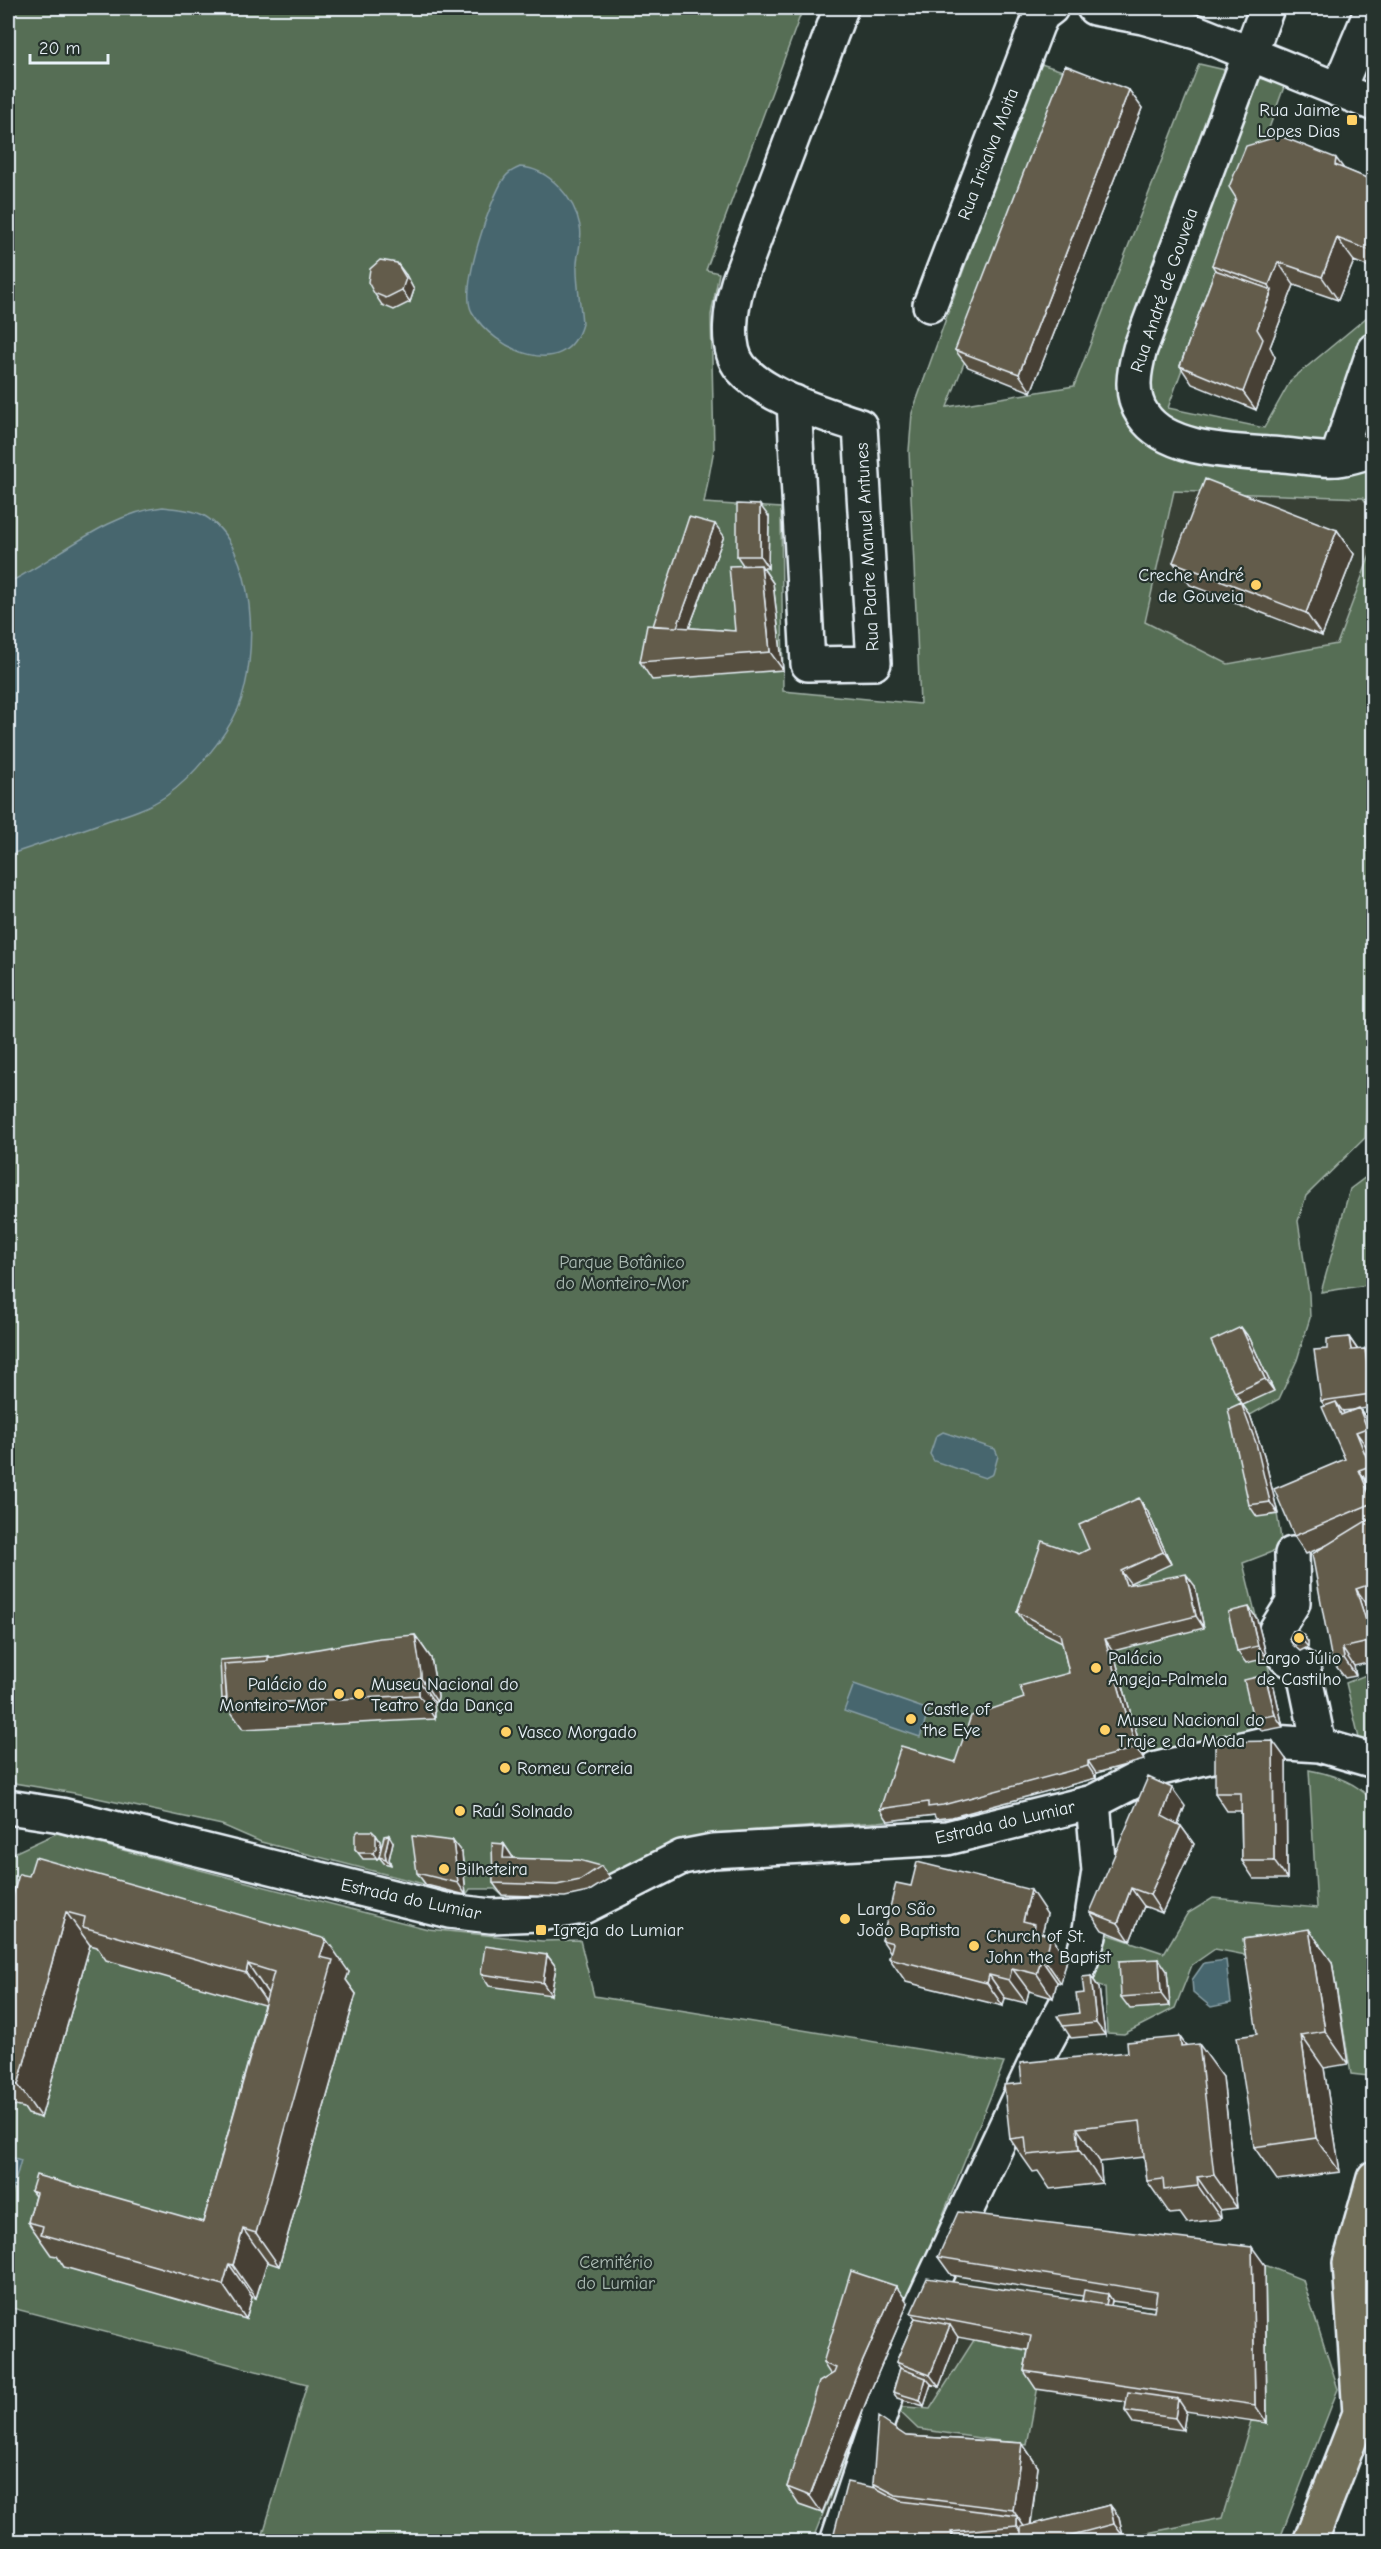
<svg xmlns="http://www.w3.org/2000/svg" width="1381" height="2549" viewBox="0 0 1381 2549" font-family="'Comic Neue',sans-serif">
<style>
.built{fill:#393f36}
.green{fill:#576e54;stroke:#a0b0a6;stroke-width:1.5}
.water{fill:#47666e;stroke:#879ea5;stroke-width:1.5}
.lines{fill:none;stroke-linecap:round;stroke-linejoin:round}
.minor-casing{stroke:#e8f1f8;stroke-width:38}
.major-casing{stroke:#e8f1f8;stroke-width:38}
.highway-casing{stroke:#e8f1f8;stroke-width:38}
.minor{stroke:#26332d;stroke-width:33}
.major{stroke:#716e59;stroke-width:33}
.highway{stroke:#716e59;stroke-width:33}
.wall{fill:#564f41;stroke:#e8f1f8;stroke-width:1.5;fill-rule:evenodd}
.shaded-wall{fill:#464035;stroke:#e8f1f8;stroke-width:1.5}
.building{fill:#645c4c;stroke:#e8f1f8;stroke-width:1.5}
.poi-dot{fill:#ffd166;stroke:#26332d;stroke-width:2}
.labels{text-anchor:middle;stroke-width:4.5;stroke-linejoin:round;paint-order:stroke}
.poi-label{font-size:18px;fill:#e8f1f8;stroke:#26332d;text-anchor:start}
.street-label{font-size:18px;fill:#e8f1f8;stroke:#26332d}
.park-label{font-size:18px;fill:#aebdb6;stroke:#26332d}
</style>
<rect width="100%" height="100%" fill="#26332d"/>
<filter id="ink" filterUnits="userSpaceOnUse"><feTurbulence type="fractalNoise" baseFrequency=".0167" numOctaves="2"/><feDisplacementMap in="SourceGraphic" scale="12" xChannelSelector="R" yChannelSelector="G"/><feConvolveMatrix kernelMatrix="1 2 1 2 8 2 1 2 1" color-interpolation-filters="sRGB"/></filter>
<g filter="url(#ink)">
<path class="built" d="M1174,490L1363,498L1373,512V547L1337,644L1228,664L1145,622Z
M939,2223L1265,2265L1267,2423L1251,2421L1222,2518L1102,2542L853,2530L820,2520Z"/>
<path class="green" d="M8,8H803L706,270L719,273L711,315L714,449L704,503L781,508L783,691L920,704L909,451L912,413L1038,63L1075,75L947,407L1074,386L1199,64L1285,84L1168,408L1264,428L1291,380L1373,312V512L1363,498L1174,491L1145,622L1228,664L1337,644L1373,547L1374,967L1365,1138L1306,1196L1298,1221L1309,1294L1310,1318L1297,1360L1279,1399L1250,1415C1266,1459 1277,1502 1282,1548L1243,1563L1283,1727L1096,1773V1778L952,1817L936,1819V1815L878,1822L713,1833L675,1844L565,1897L502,1895L495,1889H470L466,1895L261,1842L222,1825L74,1793L8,1782Z
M1366,1177L1373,1284L1321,1292L1350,1189Z
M1373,1672V1740L1359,1738L1346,1683Z
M1309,1770C1331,1774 1360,1783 1373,1803L1374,2048L1368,2076L1351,2074L1332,1962H1281L1215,1949L1192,1965L1175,2008L1124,2034L1107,2033L1105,1987L1083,1980L1101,1932L1164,1953L1187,1914L1213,1898L1317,1908Z
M57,1833L428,1929L542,1941L580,1940L594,1996L1004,2063L812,2541H261L307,2384L8,2307V1840L14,1853Z
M1265,2265L1303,2280L1338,2389L1279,2541L1102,2542L1222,2518L1251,2421L1267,2423Z
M974,2340L1044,2354L1027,2445L918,2429L894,2406L930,2409Z"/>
<path class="water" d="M520,167C549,168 575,199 580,226C583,239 578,250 577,263C576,283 581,305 582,324C566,383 494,350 472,312C459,290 490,198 505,177C510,171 514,170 520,167Z
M163,507C176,509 191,509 203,515C258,546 259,658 238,709C225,738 192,778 166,796C149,808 126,815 107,821C74,833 41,844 8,855V583C57,559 106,513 163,507Z
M943,1432L995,1449L998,1456L993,1474L985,1478L934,1461L930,1454L936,1436Z
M854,1684L929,1710L920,1737L844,1711Z
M1226,1960L1231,2003L1211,2007L1193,1992L1192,1980L1204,1963Z
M8,2156L21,2160L8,2207Z"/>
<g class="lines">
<g class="minor-casing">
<path id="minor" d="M1094,8L1143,17L1196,32L1374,104
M1267,8L1140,349C1134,371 1129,395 1143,415C1169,454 1242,451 1283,455C1301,456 1321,461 1338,459C1350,458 1362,453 1374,450
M1338,90L1370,14
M930,305L1037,25L1042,15L1051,8
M794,402L808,664L874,663L860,426C823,413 767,398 741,368C724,348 731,306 738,283L841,8
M1337,459L1374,350
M1292,1554L1293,1603L1276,1630L1280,1648L1285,1657L1303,1668L1319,1745
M8,1807L61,1815L449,1911L491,1916L540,1914L583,1907L682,1857L713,1851L947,1838L1093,1802L1157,1769L1272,1742L1319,1745L1374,1761
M837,2542L905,2341L1041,2051L1069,1999L1089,1936L1099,1871L1093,1802"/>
</g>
<g class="major-casing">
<path id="major" d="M1367,2209V2243L1374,2257"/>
</g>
<g class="highway-casing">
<path id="highway" d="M1360,2414L1350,2263L1374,2178
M1310,2542L1367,2395"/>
</g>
<use href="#minor" class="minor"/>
<use href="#major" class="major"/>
<use href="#highway" class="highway"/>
</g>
<path class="wall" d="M1358,8H1374V16L1361,11Z
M1129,90L1142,108L1031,392L968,367L955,350Z
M1344,169L1374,181V269L1354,261L1338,300L1294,285L1270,347L1275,357L1256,410L1192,384L1180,366L1215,270L1212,265Z
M406,275L414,290L410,302L394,310L382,305L374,293Z
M769,517L768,568H763L773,583L783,670L652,680L640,662L653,626L724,536L689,628L735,631L743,565L737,556Z
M1337,530L1354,554L1322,636L1190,585L1173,562Z
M1349,1337L1358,1350L1365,1349L1374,1360V1407L1360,1409L1371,1425L1374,1431V1448L1369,1450L1374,1462V1487L1371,1488L1374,1493V1605L1369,1607L1374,1622L1368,1663L1354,1666L1356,1676L1345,1678L1332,1661L1327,1545L1306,1554L1294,1536L1345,1459L1325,1406L1321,1401ZM1354,1410L1344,1414L1342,1411Z
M1250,1339L1274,1391L1243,1405L1235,1393Z
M1241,1403L1250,1415L1264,1455L1278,1514L1257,1517L1249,1505Z
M1147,1510L1171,1564L1130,1583V1585L1195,1586L1204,1628L1113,1651L1144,1760L1096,1773V1778L952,1817L936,1819L934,1815L888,1821L880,1809L955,1762L1024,1698L1069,1673L1062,1642L1026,1624L1017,1612L1079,1554L1089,1549Z
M1257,1619L1267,1658L1246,1663L1237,1651Z
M1293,1631L1308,1642V1647L1300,1651L1293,1645L1289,1639Z
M415,1635L431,1658L438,1696L437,1702H434L435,1719L243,1729L222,1699L269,1656L271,1658Z
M1274,1687L1283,1727L1262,1731L1253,1719Z
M1286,1759L1287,1879H1254L1242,1861L1241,1811H1227L1215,1793Z
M1185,1806L1178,1824L1181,1826L1194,1844L1162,1913L1144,1906L1130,1941L1102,1930L1090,1912Z
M376,1835L380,1841L381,1851L393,1842L389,1859L391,1865L384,1863L379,1857L380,1856L377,1859H363L355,1849Z
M8,1840L14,1853L8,1856Z
M504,1844L512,1856V1858L601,1866L610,1878L588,1892L565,1897L502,1895L493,1883Z
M462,1853L466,1895L426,1885L417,1873Z
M19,1874L349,1972L346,1980L356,1994L279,2266L267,2262L256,2298L252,2297L246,2319L64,2267L57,2256L51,2255L28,2222L35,2196L31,2191L203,2222L264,2005L106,1960L97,1947L90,1945L41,2118L28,2114L24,2108L8,2104V1913Z
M911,1886L1047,1914L1042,1933L1051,1936L1067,1959L1061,1983L1057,1982L1053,1998L1029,1991L1026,2003L1005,1998L1003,2006L906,1982L889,1958L891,1953L882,1940Z
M547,1955L556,1967L551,1995L489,1986L481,1974Z
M1332,1962L1348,2064L1324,2068L1340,2172L1277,2180L1254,2147L1257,2034Z
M1167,1971L1170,2006L1130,2009L1121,1997Z
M1091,1976L1099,1988L1105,2035L1071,2038L1063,2026L1079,2013L1084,1993Z
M1186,2045L1223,2077L1237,2208L1220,2210L1221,2219L1187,2223L1180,2213L1170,2214L1147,2181L1144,2157L1100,2162L1102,2183L1050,2189L1038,2171L1033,2172L1010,2139L1022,2083Z
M938,2257L1265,2265L1267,2423L1186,2411L1183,2430L1133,2423L1125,2411L1126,2402L1036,2389L1024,2371L1028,2350L958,2337L939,2387L931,2384L924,2406L897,2398L893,2392L900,2368L896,2362L915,2318L911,2313L1082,2301L1083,2296L951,2275ZM1112,2301L1155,2307L1154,2312L1111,2306Z
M908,2303L870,2392L822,2513L799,2505L787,2487L831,2375L823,2363Z
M906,2436L1022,2443L1038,2467L1031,2525L1110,2505L1119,2517L1123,2536L1102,2541H832L876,2488L873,2483Z"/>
<path class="shaded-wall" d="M1129,90L1142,108L1031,392L1019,374Z
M1336,158L1353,181L1335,165Z
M1337,238L1354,261L1338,300L1322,277Z
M1278,262L1294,285L1270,347L1275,357L1256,410L1243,392L1257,329L1272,291L1269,285Z
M397,263L406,275L414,290L410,302L402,290Z
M760,505L769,517L768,568L760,556Z
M715,524L724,536L683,644L675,632Z
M1337,530L1354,554L1322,636L1306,613Z
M761,565L773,583L783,670L770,652Z
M1241,1327L1250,1339L1274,1391L1265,1379Z
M1349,1337L1357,1349L1359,1362L1351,1350Z
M1365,1349L1374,1360V1398L1371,1394Z
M1336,1402L1348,1419L1341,1415Z
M1241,1403L1250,1415L1264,1455L1278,1514L1270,1502Z
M1359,1408L1371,1425L1374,1431V1437L1367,1428Z
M1356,1432L1369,1450L1374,1462V1470L1370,1466Z
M1359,1470L1371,1488L1374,1493V1503Z
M1139,1498L1147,1510L1171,1564L1163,1552Z
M1121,1571L1130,1583L1135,1597L1126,1585Z
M1186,1574L1195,1586L1204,1628L1196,1616Z
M1356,1589L1369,1607L1374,1622V1638L1370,1633Z
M1249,1607L1257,1619L1267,1658L1258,1646Z
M415,1635L431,1658L438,1696L437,1702L421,1678Z
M1304,1636L1308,1642V1647L1303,1641Z
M1105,1639L1113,1651L1144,1760L1136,1748Z
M1342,1648L1354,1666L1356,1676L1344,1658Z
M1265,1675L1274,1687L1283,1727L1275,1715Z
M418,1679L434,1702L435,1719L419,1695Z
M1273,1741L1286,1759L1287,1879L1274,1861Z
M1088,1761L1096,1773V1778L1088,1766Z
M1172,1788L1185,1806L1174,1834L1162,1816Z
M1181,1826L1194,1844L1162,1913L1150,1895Z
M376,1835L380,1841L381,1855L377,1859L373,1853Z
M389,1835L393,1842L389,1859L391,1865L386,1859L385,1853Z
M453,1841L462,1853L466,1895L458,1883Z
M504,1844L512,1856V1870L503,1858Z
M1131,1888L1144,1906L1130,1941L1118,1923Z
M1031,1890L1047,1914L1042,1933L1051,1936L1067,1959L1061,1983L1045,1960L1023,1921Z
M66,1912L90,1945L41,2118L18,2085Z
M1309,1929L1332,1962L1348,2064L1325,2031Z
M326,1939L349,1972L346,1980L356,1994L279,2266L256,2233L320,1957Z
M547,1955L556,1967L551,1995L543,1983Z
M1041,1959L1057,1982L1053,1998L1037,1974Z
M1159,1959L1167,1971L1170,2006L1161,1994Z
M248,1964L271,1998L269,2006L246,1973Z
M1012,1968L1029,1991L1026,2003L1009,1980Z
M989,1975L1005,1998L1003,2006L987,1983Z
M1091,1976L1099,1988L1105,2035L1096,2023Z
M1301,2035L1324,2068L1340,2172L1316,2138Z
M1180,2037L1202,2068L1199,2044L1223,2077L1237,2208L1214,2175L1181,2046Z
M1077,2128L1100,2162L1102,2183L1079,2150Z
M1197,2177L1220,2210L1221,2219L1198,2186Z
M243,2229L267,2262L256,2298L233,2265Z
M1252,2247L1265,2265L1267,2423L1255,2405Z
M8,2252L13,2260L8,2280Z
M229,2264L252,2297L246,2319L223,2285Z
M896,2286L908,2303L870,2392L822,2513L810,2496L857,2374Z
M1108,2294L1112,2300L1108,2321L1104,2315Z
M950,2325L958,2337L939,2387L930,2375Z
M926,2378L931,2384L924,2406L920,2400Z
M1178,2399L1186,2411L1183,2430L1175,2418Z
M1022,2443L1038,2467L1029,2534L1013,2510Z
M1110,2505L1119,2517L1123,2536L1114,2524Z
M1017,2516L1029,2534L1028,2541L1017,2526Z
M951,2532L958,2541H953Z"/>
<path class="building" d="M1065,65L1129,90L1019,374L955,350Z
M1280,136L1336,158L1335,165L1374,181V252L1337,238L1322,277L1278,262L1269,285L1212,265L1236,198L1229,187L1246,146Z
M380,260L397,263L406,278L402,290L386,298L374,293L368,282L370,269Z
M1215,270L1272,290L1257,329L1263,339L1243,392L1180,366Z
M1205,479L1337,530L1306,613L1173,562Z
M737,504L760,505V556H737Z
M689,517L715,524L677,627L653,626Z
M761,565L770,652L640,662L647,625L735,631L729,566Z
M1241,1327L1265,1379L1235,1393L1211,1341Z
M1349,1337L1351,1350L1365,1349L1371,1394L1321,1401L1314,1350L1327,1349V1339Z
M1336,1402L1341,1415L1359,1408L1367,1428L1356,1432L1370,1466L1359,1470L1373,1503L1294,1536L1274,1489L1345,1459L1322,1407Z
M1241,1403L1256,1443L1270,1502L1249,1505L1228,1409Z
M1139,1498L1163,1552L1121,1571L1126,1585L1186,1574L1196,1616L1105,1639L1136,1748L1088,1761V1766L943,1805L928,1807V1802L880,1809L901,1746L955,1762L971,1716L1024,1698L1020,1686L1069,1673L1060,1634L1017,1612L1042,1541L1079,1554L1089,1549L1079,1525Z
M1371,1518L1374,1526V1583L1356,1589L1370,1633L1374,1632V1683L1368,1665L1369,1642L1342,1648L1344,1658L1332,1661L1312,1554Z
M1249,1607L1258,1646L1237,1651L1228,1612Z
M1297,1630L1304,1636L1303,1641L1296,1645L1289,1639L1293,1631Z
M415,1635L421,1673V1678L418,1679L419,1695L227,1705L224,1664L268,1661V1658L380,1638Z
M269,1656V1658H268V1661L224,1664L227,1698L222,1699L220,1660Z
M1265,1675L1275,1715L1253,1719L1244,1680Z
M1273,1741L1274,1861H1242L1241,1793H1215V1742Z
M1148,1777L1172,1788L1162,1816L1181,1826L1150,1895L1131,1888L1118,1923L1090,1912Z
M358,1831H372L376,1835V1849L373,1853H359L355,1849V1835Z
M389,1835L385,1853L386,1859L379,1857L384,1836Z
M412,1836L453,1841L458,1883L417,1873Z
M492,1843L504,1844L503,1858L579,1860L601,1866L580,1880L557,1885L493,1883Z
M35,1857L326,1939L320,1957L333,1960L256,2233L243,2229L233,2265L229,2264L223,2285L41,2234L43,2226L28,2222L36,2193L31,2191L36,2175L203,2222L274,1972L248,1964L246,1973L83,1927L85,1917L66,1912L18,2085L8,2082V1913L19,1874L29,1876Z
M917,1862L1031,1890L1023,1921L1035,1924L1034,1931L1051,1936L1045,1960L1041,1959L1037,1974L1012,1968L1009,1980L989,1975L987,1983L889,1958L893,1943L882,1940L896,1883L911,1886Z
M1309,1929L1325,2031L1301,2035L1316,2138L1254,2147L1237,2037L1257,2034L1243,1939Z
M485,1946L547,1955L543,1983L481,1974Z
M1159,1959L1161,1994L1121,1997L1119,1961Z
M1091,1976L1096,2023L1063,2026L1057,2016L1079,2013L1076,1994L1084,1993L1082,1977Z
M1180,2037L1181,2046L1199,2044L1214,2175L1197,2177L1198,2186L1164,2190L1163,2179L1147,2181L1140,2121L1077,2128L1079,2150L1027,2155L1025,2137L1010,2139L1004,2085L1022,2083L1020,2063L1128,2052L1127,2042Z
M958,2212L1252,2247L1255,2405L1024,2371L1031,2336L911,2313L927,2278L1154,2312L1157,2292L938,2257Z
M851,2271L896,2286L857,2374L810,2496L787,2487L819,2382L834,2373L836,2368L823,2363Z
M1084,2290L1108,2294L1106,2305L1082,2301Z
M915,2318L950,2325L930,2375L896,2362Z
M900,2368L926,2378L920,2400L893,2392Z
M1128,2392L1178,2399L1175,2418L1125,2411Z
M878,2417L906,2436L1022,2443L1013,2510L896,2495L873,2483Z
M847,2482L876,2488L900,2501L1017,2516V2526L951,2532L953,2541H832Z
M1110,2505L1114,2524L1049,2541H1021V2527Z
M1003,2540V2541H985Z"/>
</g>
<g class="poi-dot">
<rect x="1346" y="114" width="12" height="12" rx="3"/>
<circle cx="1256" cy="585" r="6"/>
<circle cx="1299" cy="1638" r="6"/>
<circle cx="1096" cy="1668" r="6"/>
<circle cx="339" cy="1694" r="6"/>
<circle cx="359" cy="1694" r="6"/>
<circle cx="911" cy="1719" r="6"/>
<circle cx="1105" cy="1730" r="6"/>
<circle cx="506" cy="1732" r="6"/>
<circle cx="505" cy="1768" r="6"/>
<circle cx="460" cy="1811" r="6"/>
<circle cx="444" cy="1869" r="6"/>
<circle cx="845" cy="1919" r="6"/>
<rect x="535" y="1924" width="12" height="12" rx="3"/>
<circle cx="974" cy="1946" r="6"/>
</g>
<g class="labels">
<g class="poi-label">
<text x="1340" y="116" text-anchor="end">Rua Jaime<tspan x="1340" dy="21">Lopes Dias</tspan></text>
<text x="1244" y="581" text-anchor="end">Creche André<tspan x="1244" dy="21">de Gouveia</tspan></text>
<text x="1108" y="1664">Palácio<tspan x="1108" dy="21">Angeja-Palmela</tspan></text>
<text x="1299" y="1664" text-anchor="middle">Largo Júlio<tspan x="1299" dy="21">de Castilho</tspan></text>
<text x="327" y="1690" text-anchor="end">Palácio do<tspan x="327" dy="21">Monteiro-Mor</tspan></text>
<text x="371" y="1690">Museu Nacional do<tspan x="371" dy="21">Teatro e da Dança</tspan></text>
<text x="923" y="1715">Castle of<tspan x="923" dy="21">the Eye</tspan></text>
<text x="1117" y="1726">Museu Nacional do<tspan x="1117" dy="21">Traje e da Moda</tspan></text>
<text x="518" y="1738">Vasco Morgado</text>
<text x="517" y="1774">Romeu Correia</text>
<text x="472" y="1817">Raúl Solnado</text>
<text x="456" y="1875">Bilheteira</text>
<text x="857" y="1915">Largo São<tspan x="857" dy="21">João Baptista</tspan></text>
<text x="553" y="1936">Igreja do Lumiar</text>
<text x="986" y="1942">Church of St.<tspan x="986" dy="21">John the Baptist</tspan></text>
</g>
<g class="street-label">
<text transform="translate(988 154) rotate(-69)" y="6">Rua Irisalva Moita</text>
<text transform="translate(1164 290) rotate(-71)" y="6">Rua André de Gouveia</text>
<text transform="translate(867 547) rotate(-93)" y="6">Rua Padre Manuel Antunes</text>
<text transform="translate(1005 1822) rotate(-13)" y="6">Estrada do Lumiar</text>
<text transform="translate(411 1899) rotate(12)" y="6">Estrada do Lumiar</text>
</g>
<g class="park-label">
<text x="622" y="1268">Parque Botânico<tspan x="622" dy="21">do Monteiro-Mor</tspan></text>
<text x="616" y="2268">Cemitério<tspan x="616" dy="21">do Lumiar</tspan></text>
</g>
</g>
<rect width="1381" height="2549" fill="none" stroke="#26332d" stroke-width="30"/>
<rect x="15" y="15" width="1351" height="2519" fill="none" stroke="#e8f1f8" stroke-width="2" filter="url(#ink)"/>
<path d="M30 54v9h78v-9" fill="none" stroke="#e8f1f8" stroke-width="3"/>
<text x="39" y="54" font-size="18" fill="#e8f1f8" stroke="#26332d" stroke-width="4.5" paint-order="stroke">20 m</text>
</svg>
